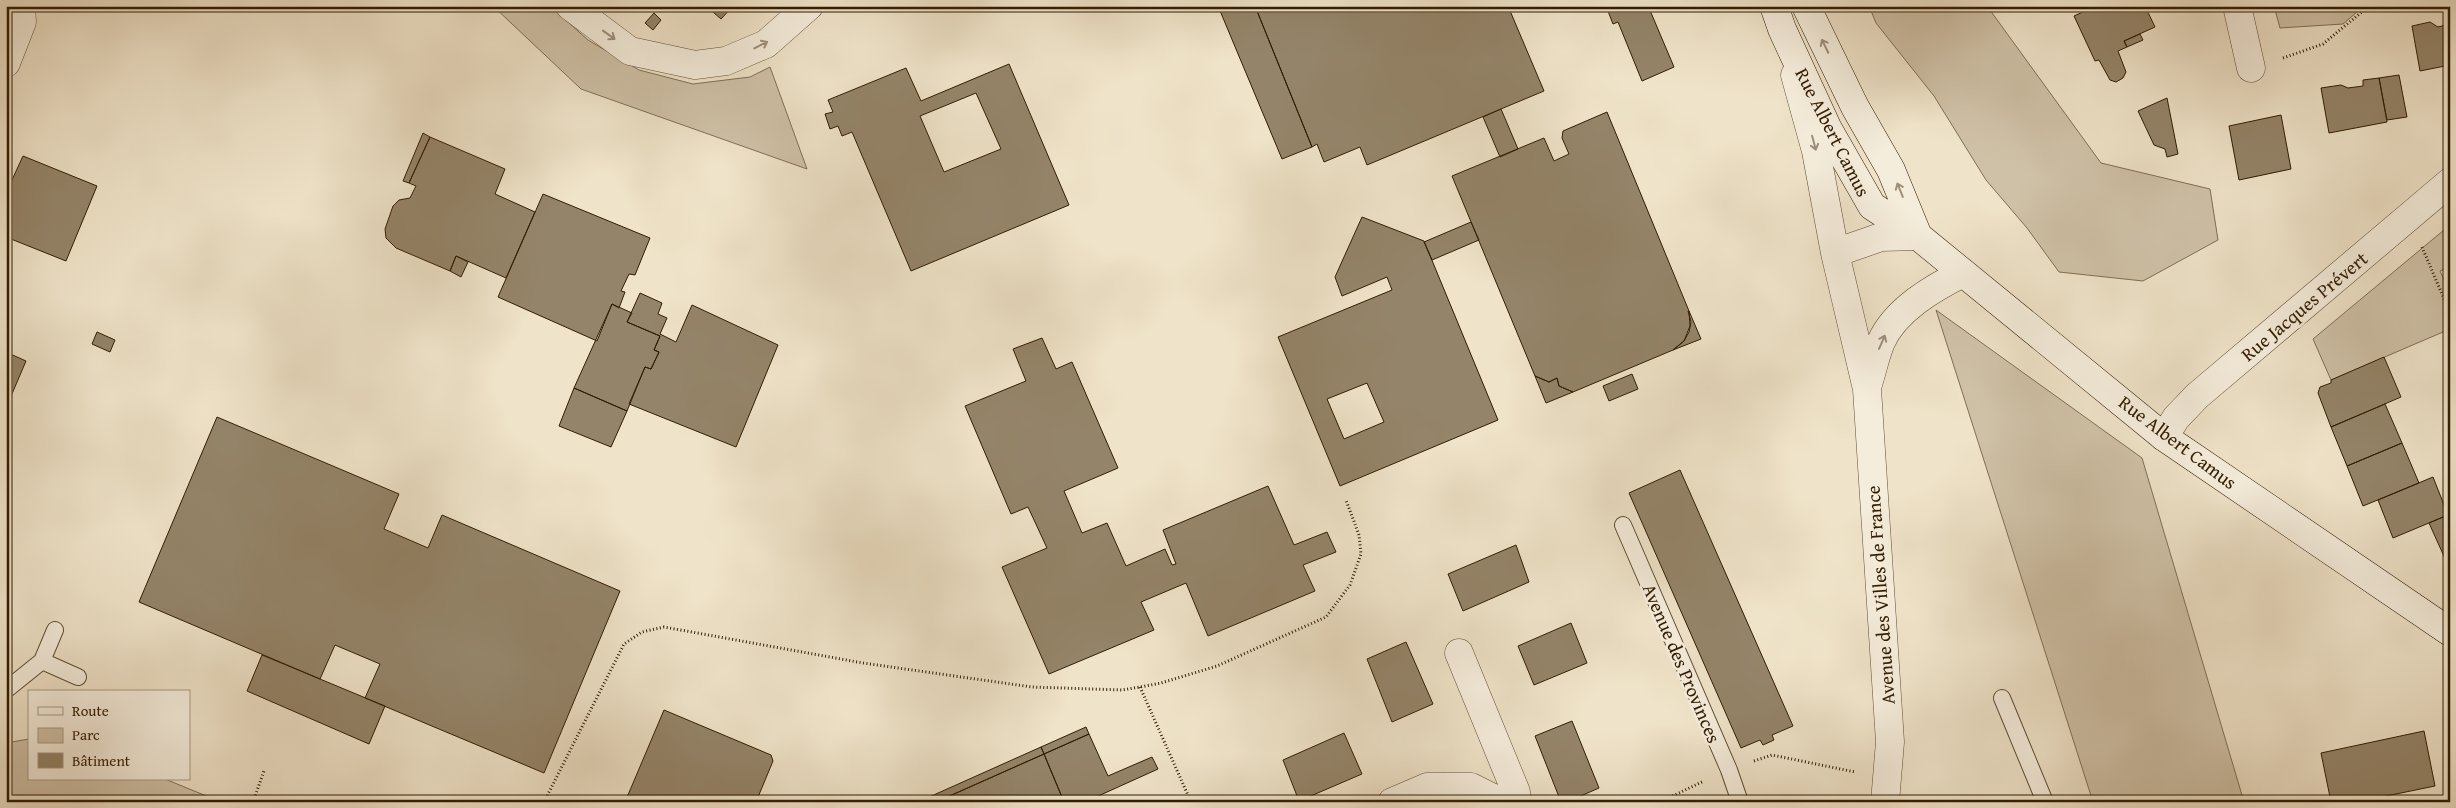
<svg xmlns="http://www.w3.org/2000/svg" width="2456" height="808" viewBox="0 0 2456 808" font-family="'Gentium Book Plus',serif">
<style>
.green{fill:#cfc1a7;stroke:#806f54}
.building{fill:#948469;stroke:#311d02;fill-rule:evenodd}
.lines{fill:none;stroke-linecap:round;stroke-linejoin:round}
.lane-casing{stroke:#604e34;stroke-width:18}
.street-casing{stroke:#604e34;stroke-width:29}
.secondary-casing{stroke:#311d02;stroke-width:29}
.path{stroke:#311d02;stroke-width:3;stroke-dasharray:1 2.5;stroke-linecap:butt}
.lane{stroke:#f5eddc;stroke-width:16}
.street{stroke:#f5eddc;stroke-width:28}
.secondary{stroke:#f5eddc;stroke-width:28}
.oneway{stroke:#9d8f7a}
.labels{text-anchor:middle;stroke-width:5;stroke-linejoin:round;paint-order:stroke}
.street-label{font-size:19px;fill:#311d02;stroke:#f5eddc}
</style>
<rect width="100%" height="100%" fill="#efe3c9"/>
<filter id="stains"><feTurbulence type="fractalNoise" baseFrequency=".004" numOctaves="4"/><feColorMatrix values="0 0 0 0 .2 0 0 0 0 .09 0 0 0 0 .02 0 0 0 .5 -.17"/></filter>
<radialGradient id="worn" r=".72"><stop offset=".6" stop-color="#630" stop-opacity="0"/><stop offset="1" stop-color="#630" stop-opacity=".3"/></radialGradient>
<path class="green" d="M493,6H550L588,40L639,70L693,84L750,77L770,67L807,169L581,89Z
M1869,6H1987L2101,163L2210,189L2218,240L2143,281L2059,272L2027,228L1986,180L1934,96L1876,23Z
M2274,6H2364L2343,24L2280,28Z
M2450,225V267L2440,271L2450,293V329L2331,380L2313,339Z
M1936,310L2142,458L2244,802H2093Z
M29,739V779H165L221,802H6V743Z"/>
<path class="building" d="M706,6H733L721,19Z
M1218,6H1255L1312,147L1282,159Z
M1255,6H1508L1544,91L1367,165L1360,147L1324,162L1317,144L1312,147Z
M1606,6H1653L1649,8L1674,67L1642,81L1618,22L1613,24Z
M2096,6H2145L2155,27L2124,41L2127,47L2118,51L2126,72L2123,78L2116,82L2110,80L2099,60L2095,61L2074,16Z
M654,13L661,20L653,30L645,23Z
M2430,22L2438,27L2450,24V65L2420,71L2412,26Z
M2140,34L2143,40L2127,47L2124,41Z
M1009,64L1069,205L911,271L852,132L842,136L838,126L830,129L825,114L833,112L828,100L906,68L921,101ZM976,93L1001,149L944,172L920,116Z
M2399,75L2407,117L2387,120L2379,78Z
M2379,78L2387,122L2329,133L2321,88L2341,85L2348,88L2363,86V80Z
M2167,98L2178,154L2167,157L2165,149L2154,145L2138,111Z
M1501,109L1518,149L1500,157L1483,117Z
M1607,112L1689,311L1690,326L1684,341L1673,350L1573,392L1559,386L1557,378L1549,382L1535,376L1452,176L1544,138L1554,161L1569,154L1562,138L1563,131Z
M2281,115L2291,169L2239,180L2229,126Z
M423,133L430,137L409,183L403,181Z
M430,137L505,169L495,194L535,212L506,278L456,256L450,271L396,248L386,238L385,229L393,206L399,200L410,198L416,186L409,183Z
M23,156L97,186L66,261L6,237V193Z
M543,194L650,238L635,275L629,274L621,291L625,292L619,308L612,304L597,341L498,297Z
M1362,217L1424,241L1498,420L1340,486L1278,337L1392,290L1387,277L1342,296L1335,277ZM1367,383L1384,422L1344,439L1327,399Z
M1471,222L1479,240L1432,260L1424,242Z
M456,256L468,262L461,277L450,271Z
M640,293L662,303L658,314L667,318L660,334L676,342L692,305L778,345L736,447L629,404L645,367L651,369L659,352L654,350L660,336L627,322Z
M612,304L632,313L627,322L660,336L654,350L659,352L651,369L645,367L627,411L574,388Z
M1688,311H1689L1701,339L1673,350L1684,341L1689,332L1691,322Z
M97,332L115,340L110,352L92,344Z
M1042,338L1056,369L1072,362L1118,468L1064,491L1082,533L1107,523L1126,566L1165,549L1172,565L1176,564L1163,530L1268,486L1294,545L1327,532L1336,552L1303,565L1315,591L1208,636L1186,583L1141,602L1154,630L1049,674L1002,567L1047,548L1028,507L1011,514L965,406L1026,381L1013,349Z
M6,352L26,361L6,408Z
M2384,357L2401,397L2331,427L2318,393L2320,387L2331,383V380Z
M1632,374L1638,389L1609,401L1603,386Z
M1535,376L1549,382L1557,378L1559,386L1573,392L1546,403Z
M574,388L627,411L611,447L559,426Z
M2385,404L2402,443L2347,466L2331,427Z
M217,417L399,494L384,529L428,548L442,515L620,591L544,773L365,698L380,664L335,645L320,679L139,602Z
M2402,443L2419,483L2363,506L2347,466Z
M1680,470L1793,726L1772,735L1774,740L1763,745L1760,740L1741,748L1629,493Z
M2433,477L2448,515L2393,538L2378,500Z
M2450,514V562L2447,563L2429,523Z
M1516,545L1529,582L1463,611L1448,574Z
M1571,623L1587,663L1534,685L1518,646Z
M1406,642L1433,704L1392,722L1367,659Z
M262,655L385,706L369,744L247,691Z
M664,710L771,755L773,761L756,802H625Z
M1572,721L1599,788L1567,802H1561L1535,736Z
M1086,727L1089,734L1044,754L1041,747Z
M2424,731L2435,786L2357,802H2331L2321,753Z
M1344,733L1362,774L1299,801L1283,760Z
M1089,734L1108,776L1152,757L1158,769L1085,802H1064L1044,754Z
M1041,747L1044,754L936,802H918Z
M1044,754L1064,802H936Z"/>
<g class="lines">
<g class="lane-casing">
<path id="lane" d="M1623,525L1729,770L1740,802
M42,661L78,677
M6,690L42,661L55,630
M2002,698L2045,802"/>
</g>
<g class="street-casing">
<path id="street" d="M570,6L630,51L695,65L726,61L766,44L809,6
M2237,6L2251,68
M6,63L22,22L21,6
M1795,75L1816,151L1835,253L1867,389L1890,742L1885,802
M1835,253L1881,237L1918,236
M1867,387C1872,373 1875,356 1881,342C1895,310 1933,288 1963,273
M2164,437L2176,418L2197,396L2450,182
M1459,653L1516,792V802
M1392,802L1427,787H1471L1501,802"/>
</g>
<g class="secondary-casing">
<path id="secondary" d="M1774,6L1782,29L1828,129L1872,206L1918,236L2164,437L2450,632
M1806,6L1855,107L1891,170L1918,236"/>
</g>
<path class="path" d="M2283,58L2323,44L2369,6
M2422,247L2450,313
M1140,687L1191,802
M1754,761L1772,755L1855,772
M253,802L264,771
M544,802L624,644L642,632L664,627L863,663L1032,687L1122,690L1140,687L1161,683L1217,666L1326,617L1350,585L1361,554L1359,535L1346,500
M1660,802L1704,781"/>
<use href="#lane" class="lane"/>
<use href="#street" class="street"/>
<use href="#secondary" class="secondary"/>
</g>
<defs><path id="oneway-shaft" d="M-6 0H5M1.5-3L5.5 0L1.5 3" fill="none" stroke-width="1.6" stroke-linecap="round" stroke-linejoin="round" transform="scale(1.25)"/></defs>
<g class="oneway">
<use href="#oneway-shaft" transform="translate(609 35) rotate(36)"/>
<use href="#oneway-shaft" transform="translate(761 45) rotate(-27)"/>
<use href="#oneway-shaft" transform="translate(1825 46) rotate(-116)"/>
<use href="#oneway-shaft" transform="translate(1814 143) rotate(75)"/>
<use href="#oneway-shaft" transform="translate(1900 190) rotate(-112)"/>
<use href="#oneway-shaft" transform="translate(1882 342) rotate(-66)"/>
</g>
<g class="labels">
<g class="street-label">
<text transform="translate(1833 132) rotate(63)" y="7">Rue Albert Camus</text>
<text transform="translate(2304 306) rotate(-40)" y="7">Rue Jacques Prévert</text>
<text transform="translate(2178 442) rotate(37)" y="7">Rue Albert Camus</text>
<text transform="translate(1880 595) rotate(-94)" y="7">Avenue des Villes de France</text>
<text transform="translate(1682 663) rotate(67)" y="7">Avenue des Provinces</text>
</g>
</g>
<rect width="2456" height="808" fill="none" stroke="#efe3c9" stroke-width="25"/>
<rect x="8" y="8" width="2441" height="793" fill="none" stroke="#311d02" stroke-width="2.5"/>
<rect x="12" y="12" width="2431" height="783" fill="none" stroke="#311d02"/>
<rect x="28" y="690" width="162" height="90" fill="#f5eddc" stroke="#a79a85"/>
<rect x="38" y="707" width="25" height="8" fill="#f5eddc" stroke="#a79a85"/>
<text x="72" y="716" font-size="15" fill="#311d02">Route</text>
<rect x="38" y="728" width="25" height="15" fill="#cfc1a7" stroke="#a79a85"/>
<text x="72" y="740" font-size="15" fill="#311d02">Parc</text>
<rect x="38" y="753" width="25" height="15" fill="#948469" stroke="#a79a85"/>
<text x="72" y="766" font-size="15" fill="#311d02">Bâtiment</text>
<rect width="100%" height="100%" filter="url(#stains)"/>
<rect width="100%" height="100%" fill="url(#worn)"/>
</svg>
